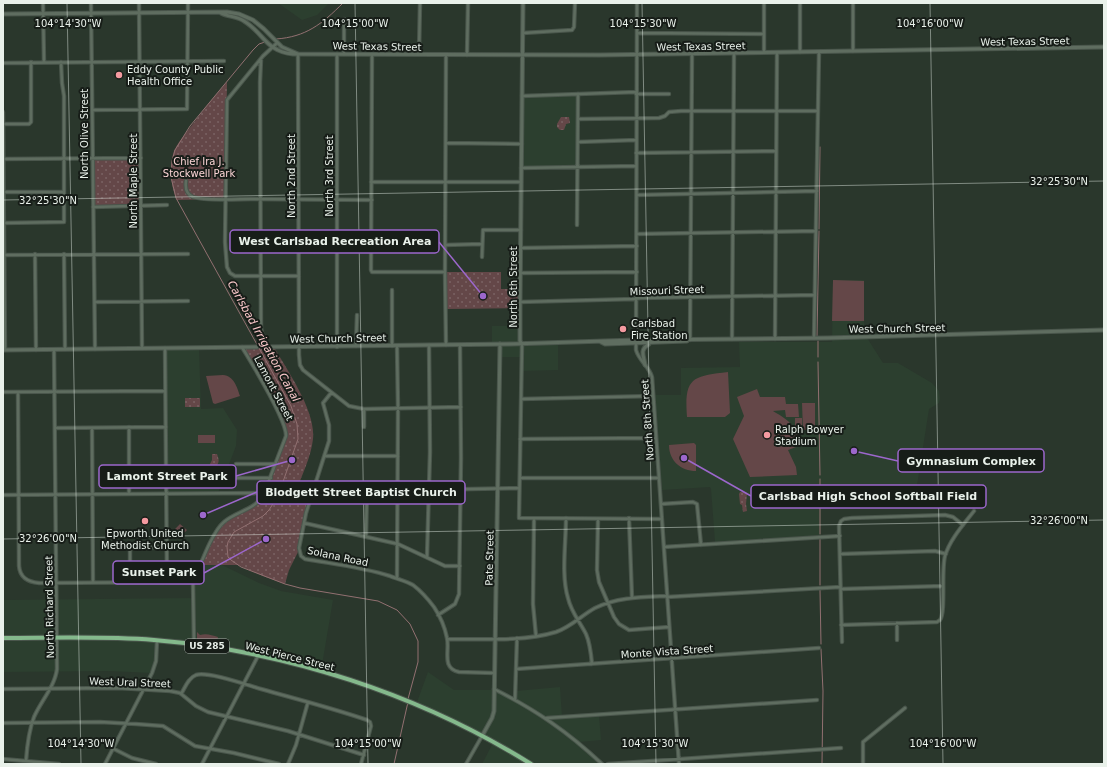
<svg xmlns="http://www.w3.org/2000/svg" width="1107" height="767" viewBox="0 0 1107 767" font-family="'DejaVu Sans',sans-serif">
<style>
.built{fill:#2c3f2f}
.grass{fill:#644748}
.park{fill:url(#park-dots)}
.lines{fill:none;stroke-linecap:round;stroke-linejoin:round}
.stream{stroke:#927071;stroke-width:1}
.minor-casing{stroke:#4a564c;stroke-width:4.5}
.tertiary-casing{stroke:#4a564c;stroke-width:5}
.trunk-casing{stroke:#4a564c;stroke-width:6}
.minor{stroke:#5f6d60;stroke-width:2.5}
.tertiary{stroke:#5f6d60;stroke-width:3}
.trunk{stroke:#84b98c;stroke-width:4}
.ticks{fill:none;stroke:#e9f1ea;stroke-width:1;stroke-opacity:0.45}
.poi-dot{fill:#f49aa0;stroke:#171d18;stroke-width:1.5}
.labels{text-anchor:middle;stroke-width:4;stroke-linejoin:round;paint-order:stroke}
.shield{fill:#171d18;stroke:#aab1ab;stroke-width:1}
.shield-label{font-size:9px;font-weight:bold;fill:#e9f1ea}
.street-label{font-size:10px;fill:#e9f1ea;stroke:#171d18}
.poi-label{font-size:10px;fill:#e9f1ea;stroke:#171d18;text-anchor:start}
.park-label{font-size:10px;fill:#fcd5d6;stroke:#171d18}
.water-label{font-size:11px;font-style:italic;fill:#fdcacc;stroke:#171d18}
.ticks-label{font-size:10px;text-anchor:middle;fill:#e9f1ea;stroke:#171d18;stroke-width:4;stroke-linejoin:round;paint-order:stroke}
.leader{fill:none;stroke:#9c67cc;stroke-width:1.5}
.callout-dot{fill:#9c67cc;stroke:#171d18;stroke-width:1.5}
.callout{fill:#171d18;stroke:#9c67cc;stroke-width:1.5}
.callout-label{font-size:11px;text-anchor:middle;font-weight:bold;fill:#e9f1ea}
</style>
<defs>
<pattern id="park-dots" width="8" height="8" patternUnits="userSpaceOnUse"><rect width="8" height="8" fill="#644748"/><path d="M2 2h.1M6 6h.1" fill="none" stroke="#7a6263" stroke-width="1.8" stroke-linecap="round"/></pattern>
</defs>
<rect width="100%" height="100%" fill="#2a372c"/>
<path class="built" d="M278,3H329L317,15L302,20Z
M578,94V167L521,168L522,96H574Z
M833,280H864V333L883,363H898L932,383L939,391L940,398L939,403L929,409L915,498L821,500V535L715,542L711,489L710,487L662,490L655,395H681V368L740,367L739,342H832Z
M492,326H520L522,344L558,343V370L521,371L522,357H500V345L492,344Z
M165,348H199L201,409L223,408L237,430L236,446L218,493H166Z
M201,565H222L259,583L281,591L333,600L321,671L258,656L157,641L156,655L152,673L109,671L3,672V600L193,598V584Z
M428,672L454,690H494L515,700L516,691L560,687L562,717L599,715L601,740L579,742L602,764H482L493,743L416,705Z"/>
<path class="grass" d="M833,280L864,281V321H832Z
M728,372L730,413L725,417H687C684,378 692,376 728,372Z
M223,375C234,376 237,387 240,396L215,404L213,403L206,376Z
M757,389L760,397H785L786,404H798L799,417H786L785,410L773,411C781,416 792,421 794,431H795V418H802V431H797L804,444L788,450L796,467L797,475L750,477L733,439L744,416L737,397Z
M802,403H815V430H803Z
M198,435H215V443H198Z
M694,443L696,445V471C681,471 669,461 669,445Z
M180,524L187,530L181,536L175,529Z
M197,632L200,635C206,633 212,635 218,637L217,642L215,644L198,641L197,640Z"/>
<path class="park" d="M227,82L225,199L177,200C170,185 169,167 174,151C177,144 182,138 186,133C199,115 213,98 227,82Z
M561,117H569L570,123L566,124L564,130H560L557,127V124Z
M92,158H141V205L93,207Z
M445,272H501V289H521L520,308L446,309Z
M242,347H274C288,372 316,411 313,439C311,457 302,475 296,491L313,492L307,509L299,550L289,570L285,584L263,576L238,565H201C207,552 214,529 226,521C237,512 250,508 261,499L286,436L284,423Z
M185,398H200V407H185Z
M212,454H217C219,460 220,463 215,467V478H211L210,464L212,460Z
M740,492H745L747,493L746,504L747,511L743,512L742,505L740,504L739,494Z"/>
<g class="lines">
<path class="stream" d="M276,39C306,37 322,24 343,3
M265,42L259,44L253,50L190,126L175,150L172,161L171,177L176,198L291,406L297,424L298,439L278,496L269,510L263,516L234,532L228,542L227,547L228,557L231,560L241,567L285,584L300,588L378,601L397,610L410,624L418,641V662L408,699
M819,229L820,147
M817,336L819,231
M818,341V357
M818,362L820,475
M820,479V534
M820,539V585
M820,590L821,644
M821,649L823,691L822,764
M394,764L408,702"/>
<g class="minor-casing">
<path id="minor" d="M43,3L44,62
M91,3L95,349
M139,3L142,348
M637,3L636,350C639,361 649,366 652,377L679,764
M853,3V51
M344,19V54
M523,33L572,30L574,27L575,3
M637,33L764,34
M277,43L263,56L227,100L225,242L227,267L230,273L235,276H299
M764,52V3
M800,52V3
M298,54L299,355L300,365L303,370L349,406L364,409L461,407
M372,54L371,270L372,272H445
M419,54L420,3
M467,55L468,3
M261,60L260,82L261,328L262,333L269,347
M3,63L224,61
M636,94H669
M522,96L636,92
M92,110L187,109L188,3
M3,112L5,350
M578,119L659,118L665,116L669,112L681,111H818
M3,124H29L31,122V62
M578,142L636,140
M446,143L522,144
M636,153L776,151
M3,159L141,158
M521,168L636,166
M186,181C185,188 186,194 193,197C204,201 238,199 251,199C291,199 332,200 372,200
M371,182H521
M4,192H64
M637,195L817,191
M93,207L167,205
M3,223L64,222V96L62,83L61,62
M577,225L578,94
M637,234L816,231
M445,245L482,244
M521,248L637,246
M35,254L36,350
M64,254L65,349
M4,255L188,254
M482,257L483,230H521
M521,273L637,272
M392,290V346
M95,302L188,301
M520,302L634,299L640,298L815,295
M814,338L819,52
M732,339L734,53
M775,339L777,53
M690,340L692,54
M522,344L519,518L662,519
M446,345L445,272L446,55
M356,346L357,315
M337,347V54
M165,348L167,581
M3,392L165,391
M18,392L19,566C20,578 28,582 39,583L194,582
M331,393L323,403L329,425V441L306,513L299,548L301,556L305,559C333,564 362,567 390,576C397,579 406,581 413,585C421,591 428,599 434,607C440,616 445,628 447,638C450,651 441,668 459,672L494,673
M521,399L653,396
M364,409V427
M129,427V494
M55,428L166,427
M92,428L93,582
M520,439L656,438
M325,456H398
M236,464H276
M224,478H271
M520,478H659
M3,495L265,493L519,488
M661,504L693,502L697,504L701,545
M566,518C566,543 561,575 568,598C571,612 580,622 586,634C590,643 591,653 592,664
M629,518L632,598
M534,519L533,604L536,636
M598,519L597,570L599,582L614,617L619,624L629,630L669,627
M304,523L398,544L445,566H460
M366,536L367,490
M664,547L840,536
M840,554L935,551L946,554
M427,557L430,452L429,345
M397,578L398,408L397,346
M130,582V548L167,547
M841,589L943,586
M667,597L840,587
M438,615L455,604L459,594L461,458L460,345
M897,623V640
M841,625L937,622L940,620C946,613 941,570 945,556C950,539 964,524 974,511
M447,639C482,639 523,642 556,632C571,627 582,615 595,608C617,597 642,597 666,596
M842,642L839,526L841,521L844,519L852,518L945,515L953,517L963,525
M194,644L193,584L195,578C201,564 212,532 224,522C235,512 254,510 263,496L286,436C287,420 252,364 242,347
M516,669L819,648
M3,689L118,688L170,691L180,693L196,706L208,712L288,731L364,755
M494,689C536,710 568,732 602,764
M181,694C185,688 188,678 196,675C208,671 247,685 261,689C296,699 332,708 367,720L370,722L371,726L361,764
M515,700L517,638
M547,718L817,700
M3,723L100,722L136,724L163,726L195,746L234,753L279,764
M114,749L132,758L156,764
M3,759L59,764
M26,761C27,747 29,730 34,717C41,701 55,686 57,669L54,350
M105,764L152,673L156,661L157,641
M202,764L258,656
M288,764L296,745L308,702
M466,764L482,736
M608,764L841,748
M863,764V742L905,708"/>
</g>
<g class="tertiary-casing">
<path id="tertiary" d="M221,13C228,17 237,16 244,21C264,33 265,51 293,54L600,55L1104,47
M3,14L227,12L239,14L253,20L264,29L282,47L298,54
M601,342L605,344L687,341
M522,344L520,341V302L523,3
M263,347L511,344L636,340L827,338L1104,330
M3,350L257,347
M645,365C644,356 639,350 649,344
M482,736L492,718L494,711L500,344"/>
</g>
<g class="trunk-casing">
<path id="trunk" d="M3,638C53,638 104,636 154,640C286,651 419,694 531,764"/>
</g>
<use href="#minor" class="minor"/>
<use href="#tertiary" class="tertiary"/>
<use href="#trunk" class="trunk"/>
</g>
<path class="ticks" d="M67,3L81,764M355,3L368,764M642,3L656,764M930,3L943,764M3,200L1104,181M3,539L1104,520"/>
<g class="poi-dot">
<circle cx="119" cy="75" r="4"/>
<circle cx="623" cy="329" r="4"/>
<circle cx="767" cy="435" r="4"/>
<circle cx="145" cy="521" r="4"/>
</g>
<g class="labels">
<rect class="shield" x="185" y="639" width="44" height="14" rx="3"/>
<g class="shield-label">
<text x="207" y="649">US 285</text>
</g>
<g class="street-label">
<text transform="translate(1025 41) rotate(-1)" y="4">West Texas Street</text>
<text transform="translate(377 46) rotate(1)" y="4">West Texas Street</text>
<text transform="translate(701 46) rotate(-1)" y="4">West Texas Street</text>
<text transform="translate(84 134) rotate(-90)" y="4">North Olive Street</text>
<text transform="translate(291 176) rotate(-90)" y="4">North 2nd Street</text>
<text transform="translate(329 176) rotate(-90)" y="4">North 3rd Street</text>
<text transform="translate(133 181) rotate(-90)" y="4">North Maple Street</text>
<text transform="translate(513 287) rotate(-90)" y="4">North 6th Street</text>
<text transform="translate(667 290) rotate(-2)" y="4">Missouri Street</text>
<text transform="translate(897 328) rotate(-1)" y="4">West Church Street</text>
<text transform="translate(338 338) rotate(-1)" y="4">West Church Street</text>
<text transform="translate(274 388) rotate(62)" y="4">Lamont Street</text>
<text transform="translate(647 420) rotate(-94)" y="4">North 8th Street</text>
<text transform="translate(338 556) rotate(12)" y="4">Solana Road</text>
<text transform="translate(489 558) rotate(-89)" y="4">Pate Street</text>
<text transform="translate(49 607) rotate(-91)" y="4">North Richard Street</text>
<text transform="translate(667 651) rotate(-4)" y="4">Monte Vista Street</text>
<text transform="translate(290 656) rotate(14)" y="4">West Pierce Street</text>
<text transform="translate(130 682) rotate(2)" y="4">West Ural Street</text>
</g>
<g class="poi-label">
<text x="127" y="73">Eddy County Public<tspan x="127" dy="12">Health Office</tspan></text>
<text x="631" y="327">Carlsbad<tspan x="631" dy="12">Fire Station</tspan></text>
<text x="775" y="433">Ralph Bowyer<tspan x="775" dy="12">Stadium</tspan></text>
<text x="145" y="537" text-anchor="middle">Epworth United<tspan x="145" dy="12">Methodist Church</tspan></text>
</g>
<g class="park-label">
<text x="199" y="165">Chief Ira J.<tspan x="199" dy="12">Stockwell Park</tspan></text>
</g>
<g class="water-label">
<text transform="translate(264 341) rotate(61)" y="4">Carlsbad Irrigation Canal</text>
</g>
</g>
<g class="ticks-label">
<text x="68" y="27">104°14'30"W</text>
<text x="355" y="27">104°15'00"W</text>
<text x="643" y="27">104°15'30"W</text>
<text x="930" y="27">104°16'00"W</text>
<text x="1059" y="185">32°25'30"N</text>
<text x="48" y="204">32°25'30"N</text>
<text x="1059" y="524">32°26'00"N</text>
<text x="48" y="542">32°26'00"N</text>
<text x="81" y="747">104°14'30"W</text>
<text x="368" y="747">104°15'00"W</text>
<text x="655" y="747">104°15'30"W</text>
<text x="943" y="747">104°16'00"W</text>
</g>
<path class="leader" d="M483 296L439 242M854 451L898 461M292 460L236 476M203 515L257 492M684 458L751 496M266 539L204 573"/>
<g class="callout-dot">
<circle cx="483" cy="296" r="4"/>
<circle cx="854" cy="451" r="4"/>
<circle cx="292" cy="460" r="4"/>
<circle cx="203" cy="515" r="4"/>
<circle cx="684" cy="458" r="4"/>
<circle cx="266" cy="539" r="4"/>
</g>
<g class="callout">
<rect x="230" y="230" width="209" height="23" rx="4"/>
<rect x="898" y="449" width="146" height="23" rx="4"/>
<rect x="99" y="465" width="137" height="23" rx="4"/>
<rect x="257" y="481" width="208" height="23" rx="4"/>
<rect x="751" y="485" width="235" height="23" rx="4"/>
<rect x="113" y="561" width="91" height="23" rx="4"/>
</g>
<g class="callout-label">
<text x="335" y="245">West Carlsbad Recreation Area</text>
<text x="971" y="465">Gymnasium Complex</text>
<text x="167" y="480">Lamont Street Park</text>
<text x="361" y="496">Blodgett Street Baptist Church</text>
<text x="868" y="500">Carlsbad High School Softball Field</text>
<text x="159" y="576">Sunset Park</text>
</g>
<rect width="1107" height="767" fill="none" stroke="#e9f1ea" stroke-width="8"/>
</svg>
